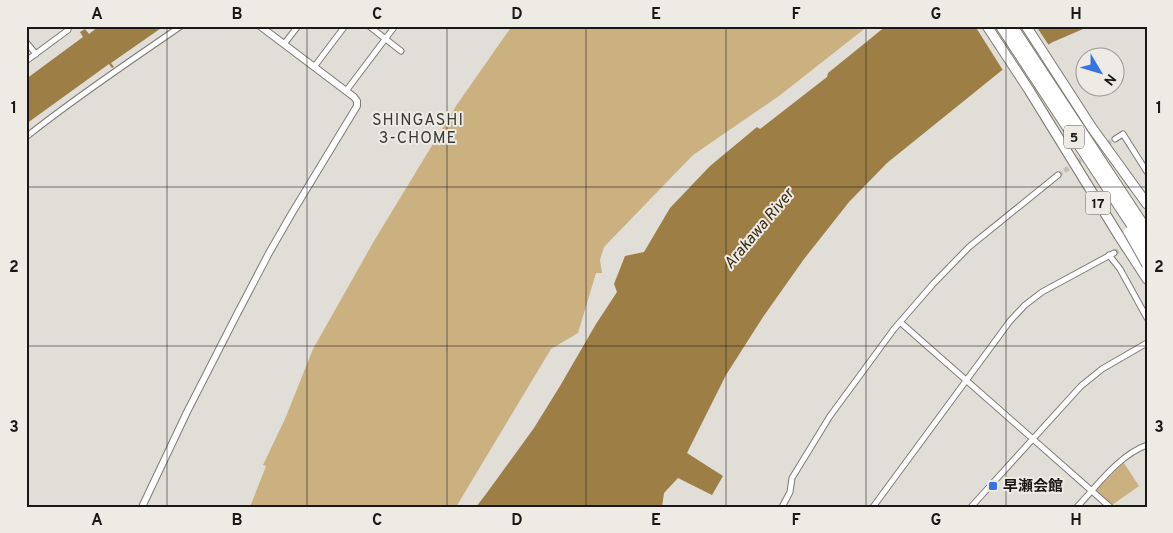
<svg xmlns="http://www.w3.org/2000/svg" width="1173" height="533" viewBox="0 0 1173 533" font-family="Overpass,'Noto Sans JP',sans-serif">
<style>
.green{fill:#cbb080}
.water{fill:#9d7e45}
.pier{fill:#e1ded8}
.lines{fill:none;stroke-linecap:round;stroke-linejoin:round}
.minor-tunnel{stroke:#c3c0bb;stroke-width:5;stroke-dasharray:5 2.5;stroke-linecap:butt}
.minor-casing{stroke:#7e7b75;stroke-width:7}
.tertiary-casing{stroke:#7e7b75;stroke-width:8}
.trunk-casing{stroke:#7e7b75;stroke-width:11}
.minor{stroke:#fff;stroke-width:5}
.tertiary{stroke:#fff;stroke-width:6}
.trunk{stroke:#fff;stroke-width:9}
.motorway-bridge-casing{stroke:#7e7b75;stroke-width:12;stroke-linecap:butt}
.motorway-bridge{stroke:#fff;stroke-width:10}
.grid{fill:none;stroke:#191816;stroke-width:1;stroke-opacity:0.55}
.poi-dot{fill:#3774e3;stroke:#eeebe5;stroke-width:2}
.labels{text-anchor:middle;stroke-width:4;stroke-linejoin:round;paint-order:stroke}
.shield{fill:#eeebe5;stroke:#595754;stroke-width:1}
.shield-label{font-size:14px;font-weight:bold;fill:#191816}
.poi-label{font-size:15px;font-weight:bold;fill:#191816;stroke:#eeebe5;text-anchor:start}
.neighbourhood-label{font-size:16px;letter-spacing:1px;fill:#3a3833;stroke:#eeebe5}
.water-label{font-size:16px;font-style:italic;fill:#392b10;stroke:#eeebe5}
.neatline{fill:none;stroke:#191816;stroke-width:2}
.grid-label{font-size:16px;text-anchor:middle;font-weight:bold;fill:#191816}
</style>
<rect width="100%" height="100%" fill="#e1ded8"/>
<path class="green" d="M512,26H868L779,96L693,155L604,247L600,260L602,273H596L578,333L551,349L456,507H250L266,466L263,465L285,419L313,349L374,241L456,106Z
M1124,463L1139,486L1112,505L1096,490L1119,467Z"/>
<path class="water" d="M99,26H164L111,63L114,67L112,68L109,64L26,124V79L83,37L80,32L85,29L89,34Z
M886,26H1090L1053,42L1001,71L887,163L849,202L804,259L763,317L726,375L687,453L723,476L712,495L678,478L664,493L662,507H476L486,494L534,428L560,386L596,324L617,292L614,284L625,256L644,252L670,208L710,166L757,127L760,129L827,77L828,73Z"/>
<path class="pier" d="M975,26H1036L1050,47L1004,72Z"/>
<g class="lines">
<path class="minor-tunnel" d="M1094,152L1115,139
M1058,175L1087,156
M1114,253L1127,246"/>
<g class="minor-casing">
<path id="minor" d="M369,26L401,51
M26,42L36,54
M284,44L298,26
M26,61L68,30L69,26
M314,67L345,26
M346,91L395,26
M26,137C76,97 129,62 181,26
M1115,139L1123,134L1147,172
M1109,255L1120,269L1147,318
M900,322L1110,507
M782,507L790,492L792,478L830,416L894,329L933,284L969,247L1058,175
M873,507L1010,321L1025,305L1042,292L1114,253
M971,507L1081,386L1102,369L1147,343
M1077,507C1097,486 1119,455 1147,445"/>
</g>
<g class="tertiary-casing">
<path id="tertiary" d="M142,507L187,412L235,318L269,253L292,213L357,106V101L354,97L260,26"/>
</g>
<g class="trunk-casing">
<path id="trunk" d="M987,26L1029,90L1119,236L1147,279
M1026,26L1092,128L1147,204"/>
</g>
<use href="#minor" class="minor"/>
<use href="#tertiary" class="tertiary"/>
<use href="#trunk" class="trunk"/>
<g class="motorway-bridge-casing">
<path id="motorway-bridge" d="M1001,26L1147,248
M1012,26L1147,231
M1129,232L1147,264"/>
</g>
<use href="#motorway-bridge" class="motorway-bridge"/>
</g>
<path class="grid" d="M167,26V507M307,26V507M447,26V507M586,26V507M726,26V507M866,26V507M1006,26V507M26,187H1147M26,346H1147"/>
<rect class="poi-dot" x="988" y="481" width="10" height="10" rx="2.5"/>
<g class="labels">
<g class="shield">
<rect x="1064" y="125.5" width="20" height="23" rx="4"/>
<rect x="1085.5" y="191.5" width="25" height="23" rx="4"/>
</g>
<g class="shield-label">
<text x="1074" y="142">5</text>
<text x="1098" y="208">17</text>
</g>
<g class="poi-label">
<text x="1003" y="491">早瀬会館</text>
</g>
<g class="neighbourhood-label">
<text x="418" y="125">SHINGASHI<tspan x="418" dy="18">3-CHOME</tspan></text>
</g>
<g class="water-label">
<text transform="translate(758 228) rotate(-50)" y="6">Arakawa River</text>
</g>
</g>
<rect width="1173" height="533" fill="none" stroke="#eeebe5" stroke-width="55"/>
<g transform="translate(1100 72) rotate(128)"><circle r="24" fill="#eeebe5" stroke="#999792"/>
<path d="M0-4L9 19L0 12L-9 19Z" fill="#3774e3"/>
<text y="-8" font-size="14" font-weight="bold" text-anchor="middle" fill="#191816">N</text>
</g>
<rect x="28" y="28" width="1118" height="478" class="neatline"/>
<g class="grid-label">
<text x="97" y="19">A</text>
<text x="237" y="19">B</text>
<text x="377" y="19">C</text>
<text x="517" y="19">D</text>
<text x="656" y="19">E</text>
<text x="796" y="19">F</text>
<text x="936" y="19">G</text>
<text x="1076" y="19">H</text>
<text x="14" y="113">1</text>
<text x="1159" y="113">1</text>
<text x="14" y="272">2</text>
<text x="1159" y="272">2</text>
<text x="14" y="432">3</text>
<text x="1159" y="432">3</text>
<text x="97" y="525">A</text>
<text x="237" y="525">B</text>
<text x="377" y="525">C</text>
<text x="517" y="525">D</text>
<text x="656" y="525">E</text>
<text x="796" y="525">F</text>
<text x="936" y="525">G</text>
<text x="1076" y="525">H</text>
</g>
</svg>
